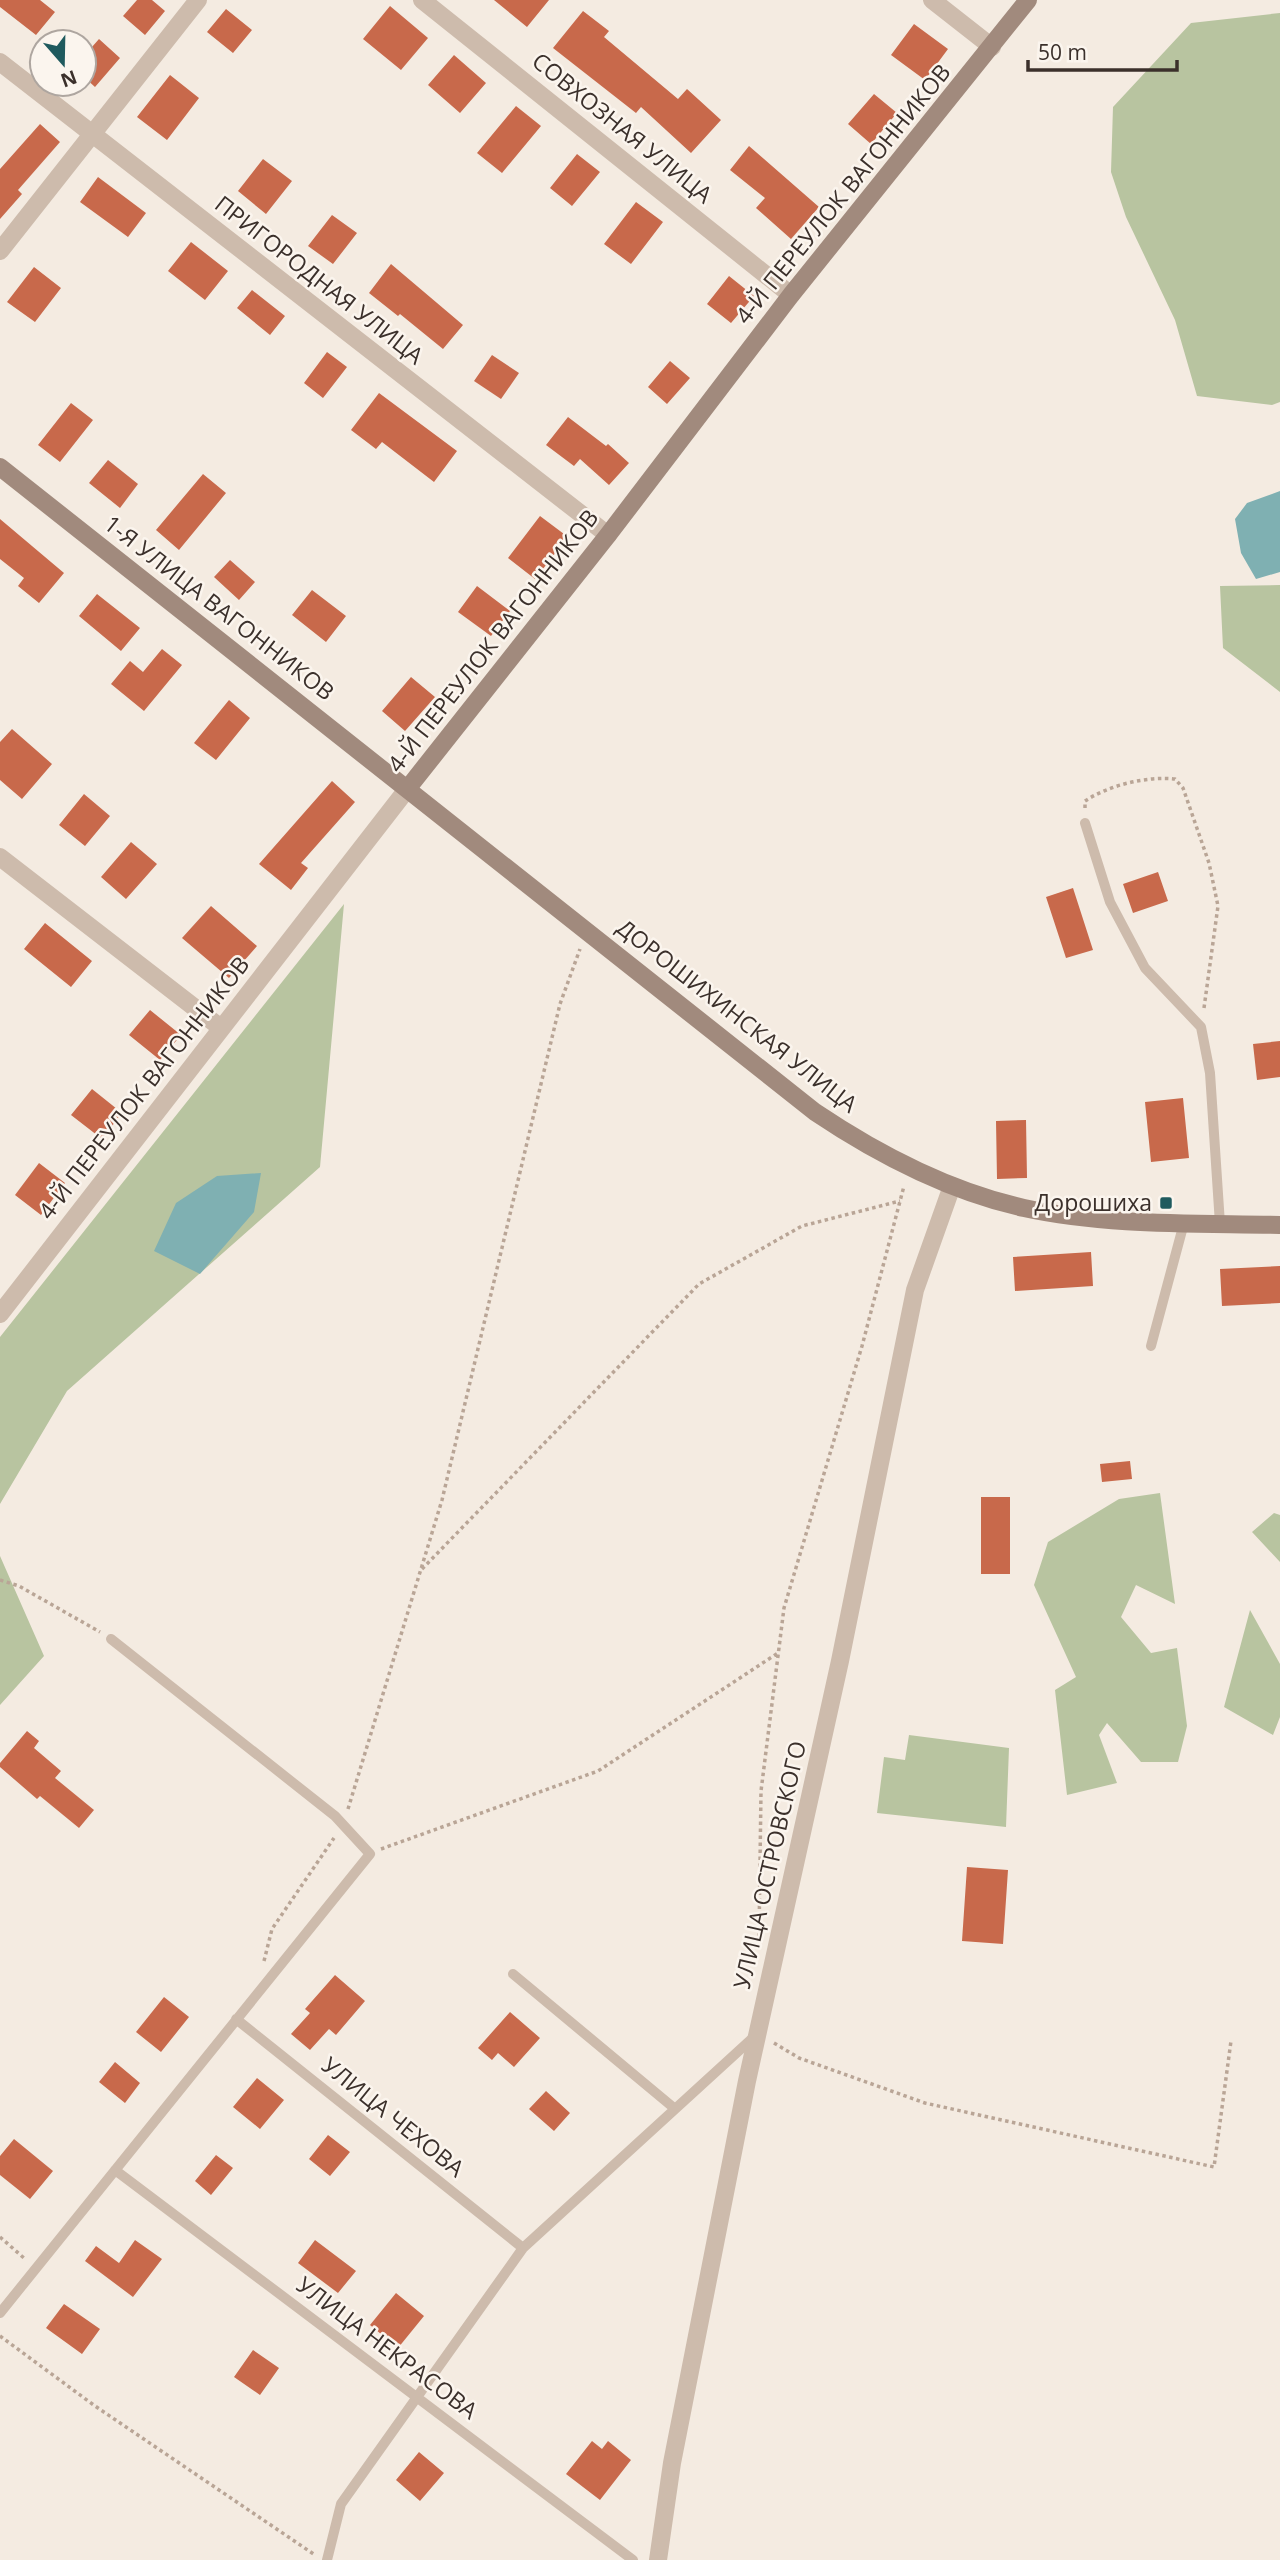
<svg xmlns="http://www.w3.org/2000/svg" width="1280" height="2560" viewBox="0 0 1280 2560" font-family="'Open Sans',sans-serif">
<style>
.green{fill:#b8c4a0}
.water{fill:#7fb0b2}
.building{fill:#c8694b}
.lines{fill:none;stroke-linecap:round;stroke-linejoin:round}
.path{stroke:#b9a596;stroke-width:3.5;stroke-dasharray:3.5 3.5;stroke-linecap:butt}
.lane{stroke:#cdbbac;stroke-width:10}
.street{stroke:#cdbbac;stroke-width:18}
.secondary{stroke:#a18a7d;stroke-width:18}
.poi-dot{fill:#1f5a5e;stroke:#fbf5ee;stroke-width:2.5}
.labels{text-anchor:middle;stroke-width:5;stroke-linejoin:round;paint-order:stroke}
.street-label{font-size:23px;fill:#3b302b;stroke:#fbf5ee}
.poi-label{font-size:23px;fill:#3b302b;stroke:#fbf5ee;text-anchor:end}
</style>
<rect width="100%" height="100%" fill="#f4ebe1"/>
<path class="green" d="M1280,13V402L1272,405L1197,396L1175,320L1126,217L1111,172L1113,107L1191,23Z
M1280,585V692L1223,648L1220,586Z
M344,904L320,1167L67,1391L0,1504V1337Z
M1160,1493L1175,1604L1136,1585L1121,1617L1151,1653L1177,1648L1187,1726L1178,1762H1141L1107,1723L1099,1735L1117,1783L1067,1795L1055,1690L1076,1677L1034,1585L1048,1542L1119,1499Z
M1274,1513L1280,1515V1562L1252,1532Z
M0,1556L44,1656L0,1705Z
M1250,1610L1280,1664V1717L1273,1735L1224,1707Z
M909,1735L1009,1748L1006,1827L877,1813L884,1757L905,1760Z"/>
<path class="water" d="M1280,491V572L1256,579L1241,553L1235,519L1247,503Z
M261,1173L254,1212L200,1274L154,1251L176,1203L217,1176Z"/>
<path class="building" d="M0,0H40L55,12L36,35L0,7Z
M137,0H152L165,11L145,35L123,16Z
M494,0H549L527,27Z
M390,6L428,38L401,70L363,39Z
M226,9L252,30L233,53L207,32Z
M583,11L609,31L604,37L678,99L687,89L721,120L691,153L641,107L636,113L553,48Z
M914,24L948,49L925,80L891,55Z
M99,39L120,58L95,87L84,77V56Z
M454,55L486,83L460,113L428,85Z
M170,75L199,98L167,140L137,117Z
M874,94L897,113L871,144L848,124Z
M516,106L541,126L502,173L477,153Z
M40,124L60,142L18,190L22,194L0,219V169Z
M749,146L819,207L791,239L756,208L765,198L730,170Z
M577,154L600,172L572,206L550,188Z
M263,159L292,181L266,214L238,191Z
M98,177L146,213L128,237L80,202Z
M636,202L663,222L631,264L604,244Z
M332,215L357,233L333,264L308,246Z
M191,242L228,271L205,300L168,271Z
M391,264L463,325L443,349L400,314L398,316L369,293Z
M34,267L61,288L35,322L7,302Z
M729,276L754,296L731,323L707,304Z
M252,290L285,316L270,335L237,308Z
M327,352L347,367L323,398L304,383Z
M492,355L519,373L501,399L474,381Z
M670,361L690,378L667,404L648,387Z
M379,393L457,451L434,482L382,442L376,449L351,430Z
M71,403L93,420L60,462L38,445Z
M568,417L606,446L608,444L629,463L609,485L580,459L574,466L546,445Z
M108,460L138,484L120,508L89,483Z
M203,474L226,493L179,550L156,530Z
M540,516L568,537L535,579L508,558Z
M0,519L64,573L39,603L18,586L24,578L0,559Z
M230,560L255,582L239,600L214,577Z
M477,586L510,611L491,636L458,612Z
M312,590L346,616L326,642L292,615Z
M97,594L140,628L121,651L79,616Z
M162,649L182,665L144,711L111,684L130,661L143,672Z
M411,677L435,697L405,731L382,711Z
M229,700L250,718L216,760L194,743Z
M12,729L52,764L22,799L0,780V742Z
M332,781L355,802L301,863L308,868L291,890L259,864Z
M84,794L110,816L85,846L59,825Z
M131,842L157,864L126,899L101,877Z
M1158,872L1168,901L1133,913L1123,884Z
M1073,888L1093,950L1066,958L1046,897Z
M211,906L257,946L229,978L182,938Z
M45,923L92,961L71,987L24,949Z
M150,1010L181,1035L160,1060L129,1035Z
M1280,1041V1077L1257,1080L1253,1044Z
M92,1089L122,1113L102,1139L71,1115Z
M1183,1098L1189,1158L1151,1162L1145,1102Z
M1026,1120L1027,1178L997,1179L996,1121Z
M39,1163L65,1183L41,1215L15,1195Z
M1091,1252L1093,1286L1015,1291L1013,1257Z
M1280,1266V1303L1222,1306L1220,1269Z
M1130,1461L1132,1479L1102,1482L1100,1464Z
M981,1497H1010V1574H981Z
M27,1731L39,1741L34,1748L61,1771L55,1778L94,1810L79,1828L40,1796L37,1799L0,1767V1763Z
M967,1867L1008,1870L1003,1944L962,1941Z
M335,1975L365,2001L336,2035L329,2029L310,2050L291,2034L310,2013L305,2009Z
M164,1997L189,2017L161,2052L136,2032Z
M510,2012L540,2038L514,2067L498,2053L492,2060L478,2048Z
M115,2062L140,2083L125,2103L99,2082Z
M257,2078L284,2100L260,2129L233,2107Z
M546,2091L570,2113L554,2131L529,2109Z
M328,2135L350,2152L330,2176L309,2159Z
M14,2139L53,2171L30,2199L0,2175V2156Z
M216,2155L233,2168L211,2195L195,2181Z
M135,2240L162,2259L133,2297L85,2261L96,2246L119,2263Z
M315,2240L356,2271L338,2293L298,2263Z
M396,2293L424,2316L398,2348L370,2325Z
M64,2304L100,2329L82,2354L46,2328Z
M253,2350L279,2368L260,2395L234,2377Z
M592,2441L602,2449L608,2441L631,2460L600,2500L566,2474Z
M419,2452L444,2473L420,2501L396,2480Z"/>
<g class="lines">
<path class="path" d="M1085,808V801C1109,785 1147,776 1175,779L1183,788L1209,863L1218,906L1204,1008
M422,1569L699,1284L802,1226L900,1201
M0,1580L19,1586L100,1632
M348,1809L442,1500L560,1004L580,949
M381,1849L598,1771L778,1653
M759,1937L761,1791L784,1608L862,1346L904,1186
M264,1961L272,1929L334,1838
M774,2043L799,2058L925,2103L1214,2167L1231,2041
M0,2237L25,2259
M0,2336L95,2406L315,2555"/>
<path class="lane" d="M1085,823L1110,902L1145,968L1201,1027L1210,1073L1220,1224
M1151,1346L1184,1223
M513,1974L674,2108
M236,2019L523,2248
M115,2170L633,2560
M0,2313L370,1854L335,1816L111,1639
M327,2560L341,2504L523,2248L755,2036"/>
<path class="street" d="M422,0L791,295
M932,0L992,47
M0,62L608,535
M0,251L198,0
M0,857L221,1028
M0,1314L408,788
M658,2560L672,2463L747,2081L840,1661L915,1290L952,1186"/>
<path class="secondary" d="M0,467L815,1112C879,1155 948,1191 1024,1208C1107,1226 1195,1223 1280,1225
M408,788L608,535L791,295L1028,0"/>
</g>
<rect class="poi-dot" x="1159" y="1196" width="14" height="14" rx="3.5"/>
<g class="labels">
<g class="street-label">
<text transform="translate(622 128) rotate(39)" y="8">СОВХОЗНАЯ УЛИЦА</text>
<text transform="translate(843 194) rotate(-51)" y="8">4-Й ПЕРЕУЛОК ВАГОННИКОВ</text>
<text transform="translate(319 280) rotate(38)" y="8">ПРИГОРОДНАЯ УЛИЦА</text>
<text transform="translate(219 608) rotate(38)" y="8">1-Я УЛИЦА ВАГОННИКОВ</text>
<text transform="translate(493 641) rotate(-52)" y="8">4-Й ПЕРЕУЛОК ВАГОННИКОВ</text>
<text transform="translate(737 1016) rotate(38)" y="8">ДОРОШИХИНСКАЯ УЛИЦА</text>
<text transform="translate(144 1088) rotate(-52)" y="8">4-Й ПЕРЕУЛОК ВАГОННИКОВ</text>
<text transform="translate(770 1865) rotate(-77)" y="8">УЛИЦА ОСТРОВСКОГО</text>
<text transform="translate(393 2117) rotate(39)" y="8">УЛИЦА ЧЕХОВА</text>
<text transform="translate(387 2348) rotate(37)" y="8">УЛИЦА НЕКРАСОВА</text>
</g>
<g class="poi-label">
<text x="1152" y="1211">Дорошиха</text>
</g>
</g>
<g transform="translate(63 63) rotate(160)"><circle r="33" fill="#fbf5ee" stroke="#aea6a0" stroke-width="2"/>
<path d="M0-5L12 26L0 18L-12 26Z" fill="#1f5a5e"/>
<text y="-10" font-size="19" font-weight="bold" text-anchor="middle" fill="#3b302b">N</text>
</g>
<path d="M1028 60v10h149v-10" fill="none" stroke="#3b302b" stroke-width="3.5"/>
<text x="1038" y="60" font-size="21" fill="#3b302b" stroke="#fbf5ee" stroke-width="5" paint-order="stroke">50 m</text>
</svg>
